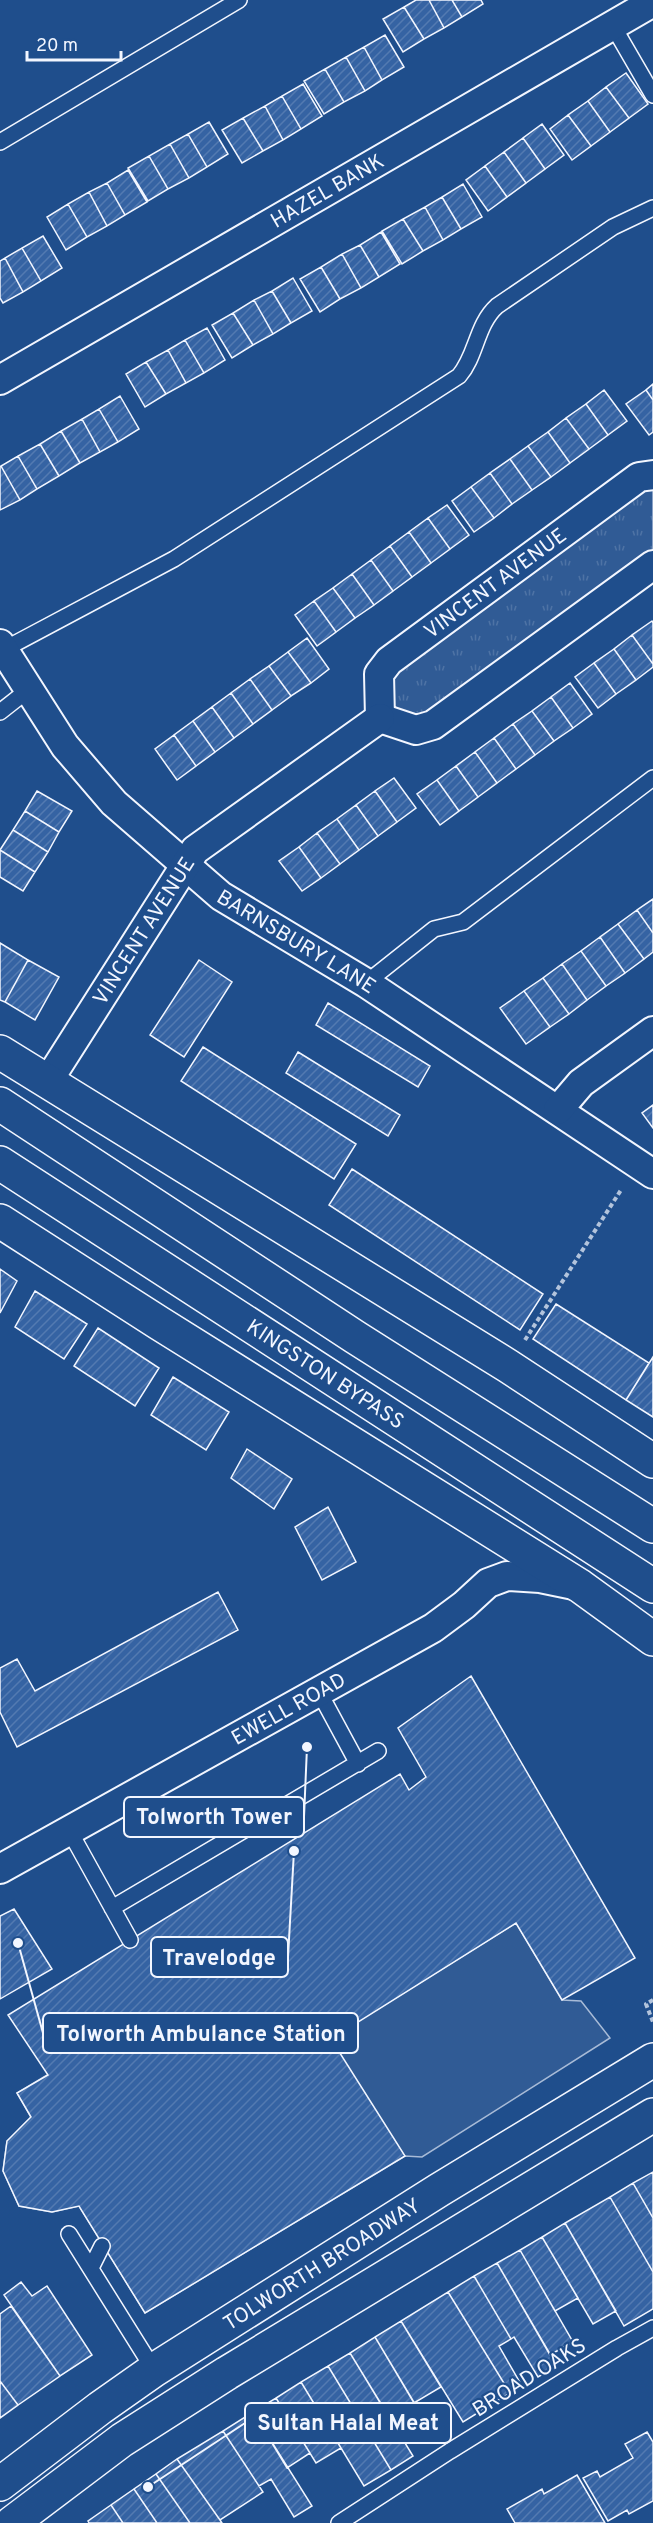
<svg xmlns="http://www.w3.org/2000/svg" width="653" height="2523" viewBox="0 0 653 2523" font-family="Overpass,sans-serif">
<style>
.grass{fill:url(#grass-tufts);stroke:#a8bbd7;stroke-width:1.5}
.pitch{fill:#305b95;stroke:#a8bbd7;stroke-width:1.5}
.building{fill:url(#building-hatch);stroke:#f2f6ff;stroke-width:1.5}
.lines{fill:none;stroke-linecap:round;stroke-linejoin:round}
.service-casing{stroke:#f2f6ff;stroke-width:18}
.minor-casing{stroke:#f2f6ff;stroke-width:32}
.primary-casing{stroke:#f2f6ff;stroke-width:36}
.trunk-casing{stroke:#f2f6ff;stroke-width:36}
.path{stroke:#b3c4dc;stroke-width:4;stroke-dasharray:4.5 3;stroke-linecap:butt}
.service{stroke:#1f4e8c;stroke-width:15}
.minor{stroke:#1f4e8c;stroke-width:28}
.primary{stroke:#1f4e8c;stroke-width:33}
.trunk{stroke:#1f4e8c;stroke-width:33}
.labels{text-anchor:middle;stroke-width:4.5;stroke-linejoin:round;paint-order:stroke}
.street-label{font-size:21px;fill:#f2f6ff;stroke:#1f4e8c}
.leader{fill:none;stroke:#f2f6ff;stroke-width:2}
.callout-dot{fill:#f2f6ff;stroke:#1f4e8c;stroke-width:2}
.callout{fill:#1f4e8c;stroke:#f2f6ff;stroke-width:2}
.callout-label{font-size:22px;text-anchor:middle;font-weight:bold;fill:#f2f6ff}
</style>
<defs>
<pattern id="grass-tufts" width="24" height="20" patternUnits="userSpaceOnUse" patternTransform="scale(1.5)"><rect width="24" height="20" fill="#305b95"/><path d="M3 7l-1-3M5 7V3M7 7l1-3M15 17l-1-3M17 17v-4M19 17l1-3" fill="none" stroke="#4e73a5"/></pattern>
<pattern id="building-hatch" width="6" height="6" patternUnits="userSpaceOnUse" patternTransform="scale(1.5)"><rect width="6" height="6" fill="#3563a3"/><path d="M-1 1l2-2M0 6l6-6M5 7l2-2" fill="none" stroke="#537ab1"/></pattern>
</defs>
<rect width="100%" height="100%" fill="#1f4e8c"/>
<path class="grass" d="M653,488V551L426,714L405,716L391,703L390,684L401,666L629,494Z"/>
<path class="pitch" d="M516,1923L562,2000L581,2001L610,2038L422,2157L405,2156L145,2313L79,2206L52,2212L19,2206L3,2171L7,2141L31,2117L17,2093L164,2005L370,2014Z"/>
<path class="building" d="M416,0H429L444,28L424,39L404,7Z
M429,0H452L462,17L444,28Z
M452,0H481L483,4L462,17Z
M404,7L424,39L403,52L383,19Z
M385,35L404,67L382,80L364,47Z
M364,47L382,80L365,91L346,57Z
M346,57L365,91L344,102L325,69Z
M325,69L344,102L324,114L304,81Z
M626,73L648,104L629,118L606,87Z
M303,84L322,116L301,129L282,96Z
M606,87L629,118L610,132L588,101Z
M282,96L301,129L283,140L265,106Z
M588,101L610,132L591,146L568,115Z
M265,106L283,140L263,151L243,118Z
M568,115L591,146L572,160L550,129Z
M243,118L263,151L242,163L222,130Z
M209,122L228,154L207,167L188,134Z
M542,124L564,155L545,169L523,138Z
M188,134L207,167L189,178L170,144Z
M523,138L545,169L526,183L504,152Z
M170,144L189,178L168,189L149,156Z
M504,152L526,183L507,197L485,166Z
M149,156L168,189L148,201L128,168Z
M485,166L507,197L488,211L466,180Z
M128,170L147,202L125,215L107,183Z
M107,183L125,215L107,226L89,192Z
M463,184L482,217L461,229L442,197Z
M89,192L107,226L87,237L68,204Z
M442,197L461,229L443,240L425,207Z
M68,204L87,237L66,250L47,217Z
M425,207L443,240L423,251L403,219Z
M403,219L423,251L402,264L382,231Z
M381,232L400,264L379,277L360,245Z
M43,236L62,268L41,281L22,248Z
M360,245L379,277L361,288L342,254Z
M22,248L41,281L23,292L5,258Z
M342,254L361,288L340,299L321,267Z
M5,258L23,292L3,303L0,298V261Z
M321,267L340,299L320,312L300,279Z
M293,278L312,311L291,323L272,291Z
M272,291L291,323L273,334L254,300Z
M254,300L273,334L253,345L233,313Z
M233,313L253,345L232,358L212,325Z
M207,328L225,360L204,373L185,340Z
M185,340L204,373L186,383L168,350Z
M168,350L186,383L166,394L146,362Z
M146,362L166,394L145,407L126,374Z
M653,384V400L646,390Z
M604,390L627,421L608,435L586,404Z
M646,390L653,400V432L649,435L626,404Z
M120,396L139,429L118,442L99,409Z
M586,404L608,435L589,449L566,418Z
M99,409L118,442L100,452L82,419Z
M566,418L589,449L570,463L548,432Z
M82,419L100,452L80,463L61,431Z
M61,431L80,463L59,476L40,444Z
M548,432L570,463L551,477L528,446Z
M40,444L59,476L37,489L18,456Z
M528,446L551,477L532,490L510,459Z
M18,456L37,489L20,500L1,466Z
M510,459L532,490L512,504L490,473Z
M1,466L20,500L0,510V467Z
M490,473L512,504L494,518L471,487Z
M471,487L494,518L474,532L452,501Z
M447,505L469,535L450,549L428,518Z
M428,518L450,549L431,563L409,532Z
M409,532L431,563L412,577L390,546Z
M390,546L412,577L393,591L371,560Z
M371,560L393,591L374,605L352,574Z
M352,574L374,605L355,618L333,588Z
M333,588L355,618L336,632L314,601Z
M314,601L336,632L317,646L295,615Z
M652,621L653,623V664L632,635Z
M632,635L653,664V667L636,680L614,649Z
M307,638L329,669L311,683L288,652Z
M614,649L636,680L616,694L594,663Z
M288,652L311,683L291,696L269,666Z
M594,663L616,694L598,708L575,677Z
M269,666L291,696L272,710L250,679Z
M250,679L272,710L253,724L231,693Z
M570,683L592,714L573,728L551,697Z
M231,693L253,724L234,738L212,707Z
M551,697L573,728L554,741L532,711Z
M212,707L234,738L215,752L193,721Z
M532,711L554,741L535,755L513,724Z
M193,721L215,752L196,766L174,735Z
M513,724L535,755L516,769L494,738Z
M174,735L196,766L177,780L155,749Z
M494,738L516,769L497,783L475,752Z
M475,752L497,783L478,797L456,766Z
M456,766L478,797L459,811L437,780Z
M394,778L416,808L397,822L375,791Z
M437,780L459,811L440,825L417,794Z
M37,791L72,811L59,832L25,811Z
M375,791L397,822L378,836L356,805Z
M356,805L378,836L359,850L337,819Z
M25,811L59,832L48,852L13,830Z
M337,819L359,850L340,864L317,833Z
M13,830L48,852L35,872L0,850Z
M317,833L340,864L321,878L299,847Z
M299,847L321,878L302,891L279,861Z
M0,850L35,872L23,891L0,877Z
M653,899V933L637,910Z
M637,910L653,933V952L644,959L618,924Z
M618,924L644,959L625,973L600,937Z
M600,937L625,973L606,986L581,951Z
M0,943L28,960L5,1002L0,1000Z
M581,951L606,986L587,1000L562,964Z
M28,960L59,977L35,1020L5,1002Z
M199,960L232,982L184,1057L150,1035Z
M562,964L587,1000L569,1014L543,978Z
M543,978L569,1014L550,1027L524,991Z
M524,991L550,1027L526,1044L500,1008Z
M328,1003L430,1066L418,1087L316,1025Z
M203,1047L356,1144L334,1179L181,1081Z
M298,1052L400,1115L388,1136L286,1073Z
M653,1105V1128L642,1113Z
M352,1169L543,1294L520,1330L329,1205Z
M0,1269L17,1281L0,1313Z
M35,1291L87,1324L64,1359L15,1327Z
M556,1304L649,1363L626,1400L533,1339Z
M98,1328L159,1368L135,1406L74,1366Z
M653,1357V1417L626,1400Z
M173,1377L229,1412L206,1450L151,1415Z
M247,1449L292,1479L274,1509L231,1478Z
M328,1507L356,1562L322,1580L295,1527Z
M218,1592L238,1630L17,1747L0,1712V1668L17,1659L35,1691Z
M471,1676L635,1958L562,2000L516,1923L331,2039L405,2156L145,2313L79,2206L52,2212L19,2206L3,2171L7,2141L31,2117L17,2093L48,2075L8,2015L400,1774L409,1790L426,1777L398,1728Z
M14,1909L52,1969L0,1999V1916Z
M653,2172V2218L633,2183Z
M633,2183L653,2218V2272L610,2197Z
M610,2197L653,2272V2309L624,2326L565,2223Z
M565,2223L616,2311L593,2324L542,2237Z
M542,2237L578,2298L555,2311L520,2250Z
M520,2250L573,2342L550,2355L497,2263Z
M497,2263L557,2366L538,2377L514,2337L511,2339L474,2276Z
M474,2276L511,2339L499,2346L522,2386L510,2393L448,2292Z
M21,2282L32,2296L47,2286L92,2355L60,2376L4,2295Z
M448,2292L510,2393L463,2422L401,2321Z
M11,2306L60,2376L18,2405L0,2381V2314Z
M401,2321L441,2387L414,2403L375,2337Z
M375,2337L424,2419L399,2434L350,2353Z
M350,2353L413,2456L391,2470L328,2366Z
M328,2366L391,2470L364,2486L301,2382Z
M0,2381L18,2405L0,2418Z
M301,2382L341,2448L316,2463L276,2398Z
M276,2398L310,2453L287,2468L253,2412Z
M253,2412L312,2506L294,2517L271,2479L259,2486L223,2431Z
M223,2431L263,2492L220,2520L177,2459Z
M647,2432L653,2442V2501L629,2514L627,2510L608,2521L583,2478L597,2471L600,2477L633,2458L625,2444Z
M177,2459L220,2520L222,2523H190L156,2474Z
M156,2474L190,2523H157L134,2489Z
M577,2475L605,2523H515L507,2509L542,2489L544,2494Z
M134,2489L157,2523H123L111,2505Z
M111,2505L123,2523H89L88,2521Z"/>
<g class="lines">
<g class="service-casing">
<path id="service" d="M613,26L653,95
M0,142L239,0
M3,650L174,559L459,376C477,355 476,325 497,306L613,227L653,208
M0,712L28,690
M366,983L434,929L463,922L653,778
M318,1690L358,1764
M69,1830L130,1940
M112,1908L378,1751
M69,2234L154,2370
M91,2268L102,2246
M339,2523L450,2451L617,2348L653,2328"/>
</g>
<g class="minor-casing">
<g id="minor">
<path id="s1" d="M0,380L653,2"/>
<path id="s2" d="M0,644L65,746L114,803L221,896L366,983L653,1174"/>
<path id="s3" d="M380,718L379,674L389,661L639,477L653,475"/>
<path d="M380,718L416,730L433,725L653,565"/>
<path id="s4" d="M48,1081L195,850L380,718"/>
<path d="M558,1110L581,1083L653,1031"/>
<path id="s5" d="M0,1869L433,1628L464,1605L488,1583L507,1576L540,1578L574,1585"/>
</g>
</g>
<g class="primary-casing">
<g id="primary">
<path id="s6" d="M0,2484L100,2408L154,2370L439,2190L653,2060"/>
<path d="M12,2523L122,2440L227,2373L653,2115"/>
</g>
</g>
<g class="trunk-casing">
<g id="trunk">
<path d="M0,1052L508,1366L653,1461"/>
<path d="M0,1104L355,1337L653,1526"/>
<path id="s7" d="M0,1163L653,1586"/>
<path d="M0,1221L159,1323L580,1586L653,1639"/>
</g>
</g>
<path class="path" d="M525,1340L621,1190
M653,2000L646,2004L653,2022"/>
<use href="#service" class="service"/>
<use href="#minor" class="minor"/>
<use href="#primary" class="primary"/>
<use href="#trunk" class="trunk"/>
</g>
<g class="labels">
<g class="street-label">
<text dy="7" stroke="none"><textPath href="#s1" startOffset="378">HAZEL BANK</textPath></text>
<text dy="7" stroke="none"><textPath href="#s3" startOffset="192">VINCENT AVENUE</textPath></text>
<text dy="7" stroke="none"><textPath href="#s4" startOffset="178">VINCENT AVENUE</textPath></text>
<text dy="7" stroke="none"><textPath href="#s2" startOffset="426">BARNSBURY LANE</textPath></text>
<text dy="7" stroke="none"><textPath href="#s7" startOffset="388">KINGSTON BYPASS</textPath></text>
<text dy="7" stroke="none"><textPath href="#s5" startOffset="330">EWELL ROAD</textPath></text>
<text dy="7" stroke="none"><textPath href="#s6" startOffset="390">TOLWORTH BROADWAY</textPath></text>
<text transform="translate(529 2377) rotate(-32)" y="7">BROAD OAKS</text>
</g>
</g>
<path class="leader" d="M307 1747L304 1817M294 1851L288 1957M18 1943L43 2033M148 2487L245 2423"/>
<g class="callout-dot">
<circle cx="307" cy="1747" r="6"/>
<circle cx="294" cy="1851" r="6"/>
<circle cx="18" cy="1943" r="6"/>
<circle cx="148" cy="2487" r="6"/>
</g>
<g class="callout">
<rect x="124" y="1797" width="180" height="40" rx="6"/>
<rect x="151" y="1937" width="137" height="40" rx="6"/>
<rect x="43" y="2013" width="315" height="40" rx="6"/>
<rect x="245" y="2403" width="206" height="40" rx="6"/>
</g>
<g class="callout-label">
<text x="214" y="1824">Tolworth Tower</text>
<text x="219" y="1965">Travelodge</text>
<text x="201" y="2041">Tolworth Ambulance Station</text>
<text x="348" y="2430">Sultan Halal Meat</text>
</g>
<path d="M27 51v9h94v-9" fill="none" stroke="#f2f6ff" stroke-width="3"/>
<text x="36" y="51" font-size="18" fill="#f2f6ff" stroke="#1f4e8c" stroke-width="4.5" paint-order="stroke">20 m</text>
</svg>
